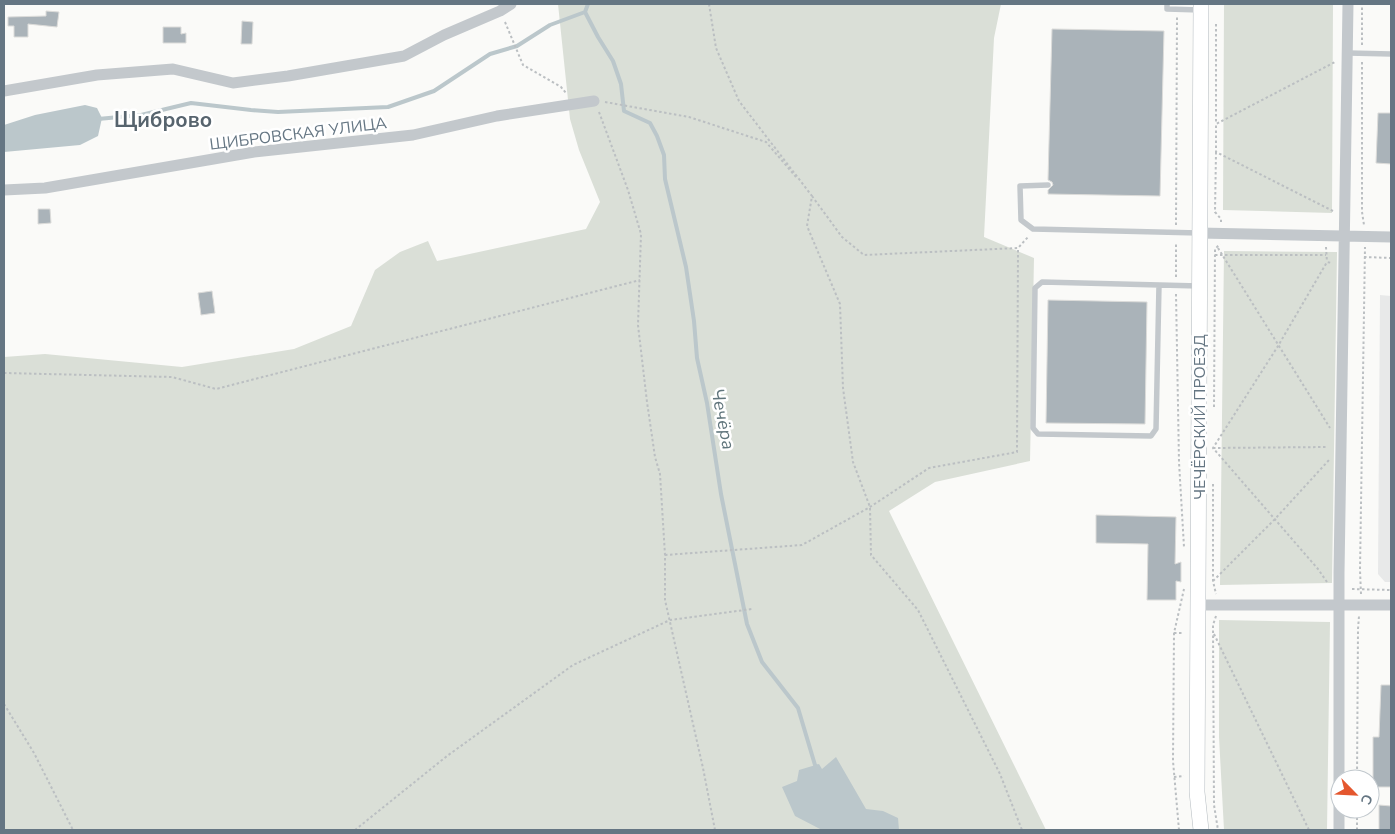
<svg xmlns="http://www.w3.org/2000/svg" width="1395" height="834" viewBox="0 0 1395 834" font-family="'Nunito Sans',sans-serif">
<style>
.built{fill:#e8e9e9}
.green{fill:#dadfd7}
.water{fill:#bbc7cb}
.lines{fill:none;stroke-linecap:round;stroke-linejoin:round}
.stream{stroke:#bbc7cb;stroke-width:4}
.building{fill:#aab3b9;stroke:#dcdcda}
.secondary-casing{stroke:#b3babf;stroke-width:16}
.path{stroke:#bbbfc2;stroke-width:2;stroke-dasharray:2.5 2.5;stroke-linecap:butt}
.lane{stroke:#c3c8cc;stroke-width:5.5}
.street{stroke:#c3c8cc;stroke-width:11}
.secondary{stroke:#fff;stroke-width:15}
.labels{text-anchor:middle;stroke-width:5;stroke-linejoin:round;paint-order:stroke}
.street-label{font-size:16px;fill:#657683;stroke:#fff}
.water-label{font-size:18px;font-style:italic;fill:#60757c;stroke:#fff}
.district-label{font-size:21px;font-weight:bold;fill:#57646e;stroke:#fff}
</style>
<rect width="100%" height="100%" fill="#fafaf8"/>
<path class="built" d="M1380,295L1391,296V582H1385L1378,574Z"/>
<path class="green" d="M558,4H1001L994,38L984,237L1034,258L1030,461L935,482L889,511L1046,830H4V357L45,354L182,367L294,349L351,326L375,270L400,252L428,241L437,261L586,229L600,202L579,150L570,119Z
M1224,4H1333L1332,213L1223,210Z
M1224,251L1337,252L1332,583L1220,585Z
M1219,620L1330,622L1327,830H1224L1219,737Z"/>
<path class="water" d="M85,105L97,108L102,118L98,136L80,145L4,152V125L35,115Z
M836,757L866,809L883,811L898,818L899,830H822L795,816L782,787L797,781L799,770L819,764L822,769Z"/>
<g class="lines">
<path class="stream" d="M588,4L585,12L598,37L613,61L621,84L624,111L650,123L657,136L664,155L665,179L686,267L694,321L697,358L707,403L721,494L747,624L762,662L798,708L815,765L818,768
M98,119L141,115L191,103L251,110L278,112L388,107L434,91L490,54L517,46L550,25L585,12"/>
</g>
<path class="building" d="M46,11L59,12L57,27L28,24V37H14V26H8V17L46,16Z
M242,21L253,22L252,44H241Z
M163,27H181V34L186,33V43H163Z
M1052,29L1164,31L1160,196L1048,194V190L1053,185L1052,182L1048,180Z
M1378,113H1391V164L1376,163Z
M38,209H50L51,223L38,224Z
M212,291L215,313L201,315L198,293Z
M1048,300L1147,302L1145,424L1046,423Z
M1096,515L1176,517L1175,564L1181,562V582L1176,581V600H1147L1148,544L1096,543Z
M1381,685H1391V787H1373V737H1379Z
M1379,805L1391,806V830H1379Z"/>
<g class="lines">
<g class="secondary-casing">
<path id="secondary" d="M1201,4L1197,792L1201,830"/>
</g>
<path class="path" d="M709,4L716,48L739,101L812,196L807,226L840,304L843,388L853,462L870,507L871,555L918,610L1000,774L1022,830
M505,22L523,65L561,87L566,93
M1216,24V124
M1362,45V4
M1362,62V212L1364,225
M605,102L689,117L766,142L796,177
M599,112L628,190L641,234L638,325L647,402L655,457L660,474L665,555V600L703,768L715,830
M1216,152L1215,212L1221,219V222
M812,196L842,237L864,255L1018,248L1028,237
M1333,211L1216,152V124L1335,62
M1176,225L1177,17
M1326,247L1327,262
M1218,248L1330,428
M1215,255H1326
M1364,257L1391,258
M1176,277V242
M1176,294L1179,462L1184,547
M4,373L172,377L216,389L640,280
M1214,407L1215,249L1220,244
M1213,448L1328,447
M1213,484V581L1216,594
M665,555L802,545L870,507L929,468L1017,452L1018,248
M1213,581L1275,519L1329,460
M1327,582L1318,569L1213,448L1278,346L1327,262L1332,263
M1352,589L1391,590
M1361,594L1360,570L1365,247
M1216,616L1213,625L1214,805L1218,830
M1174,633H1184
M1214,634L1309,830
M4,704L34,753L73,830
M1174,777L1184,776
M1357,779L1358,629L1359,616
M355,830L447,756L573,665L670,620L752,609
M1179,830L1173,761L1174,633L1184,589
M1357,830V809"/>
<path class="lane" d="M1167,4V9L1200,10
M1348,53L1391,54
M1048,185L1020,186L1021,220L1033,229L1199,233
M1159,285L1156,429L1151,436L1038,434L1033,428L1035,288L1042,282L1199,286"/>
<path class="street" d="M4,91L97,75L173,69L233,83L288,76L404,56L444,35L500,11L511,4
M4,190L45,188L254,152L413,135L497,116L594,101
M1199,233L1391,237
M1198,605H1391
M1339,830V573L1348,4"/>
<use href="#secondary" class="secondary"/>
</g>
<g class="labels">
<g class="street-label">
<text transform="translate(298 133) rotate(-7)" y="6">ЩИБРОВСКАЯ УЛИЦА</text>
<text transform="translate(1199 417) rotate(-90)" y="6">ЧЕЧЁРСКИЙ ПРОЕЗД</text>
</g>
<g class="water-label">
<text transform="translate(723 419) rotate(79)" y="6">Чечёра</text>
</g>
<g class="district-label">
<text x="163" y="127">Щиброво</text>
</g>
</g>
<rect width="1395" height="834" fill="none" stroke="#657683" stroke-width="10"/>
<g transform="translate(1355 794) rotate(114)"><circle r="24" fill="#ffffff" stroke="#c1c8cd"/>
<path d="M0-4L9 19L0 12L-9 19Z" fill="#e4572e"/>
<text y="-8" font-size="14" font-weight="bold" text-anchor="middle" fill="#657683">С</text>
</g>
</svg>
